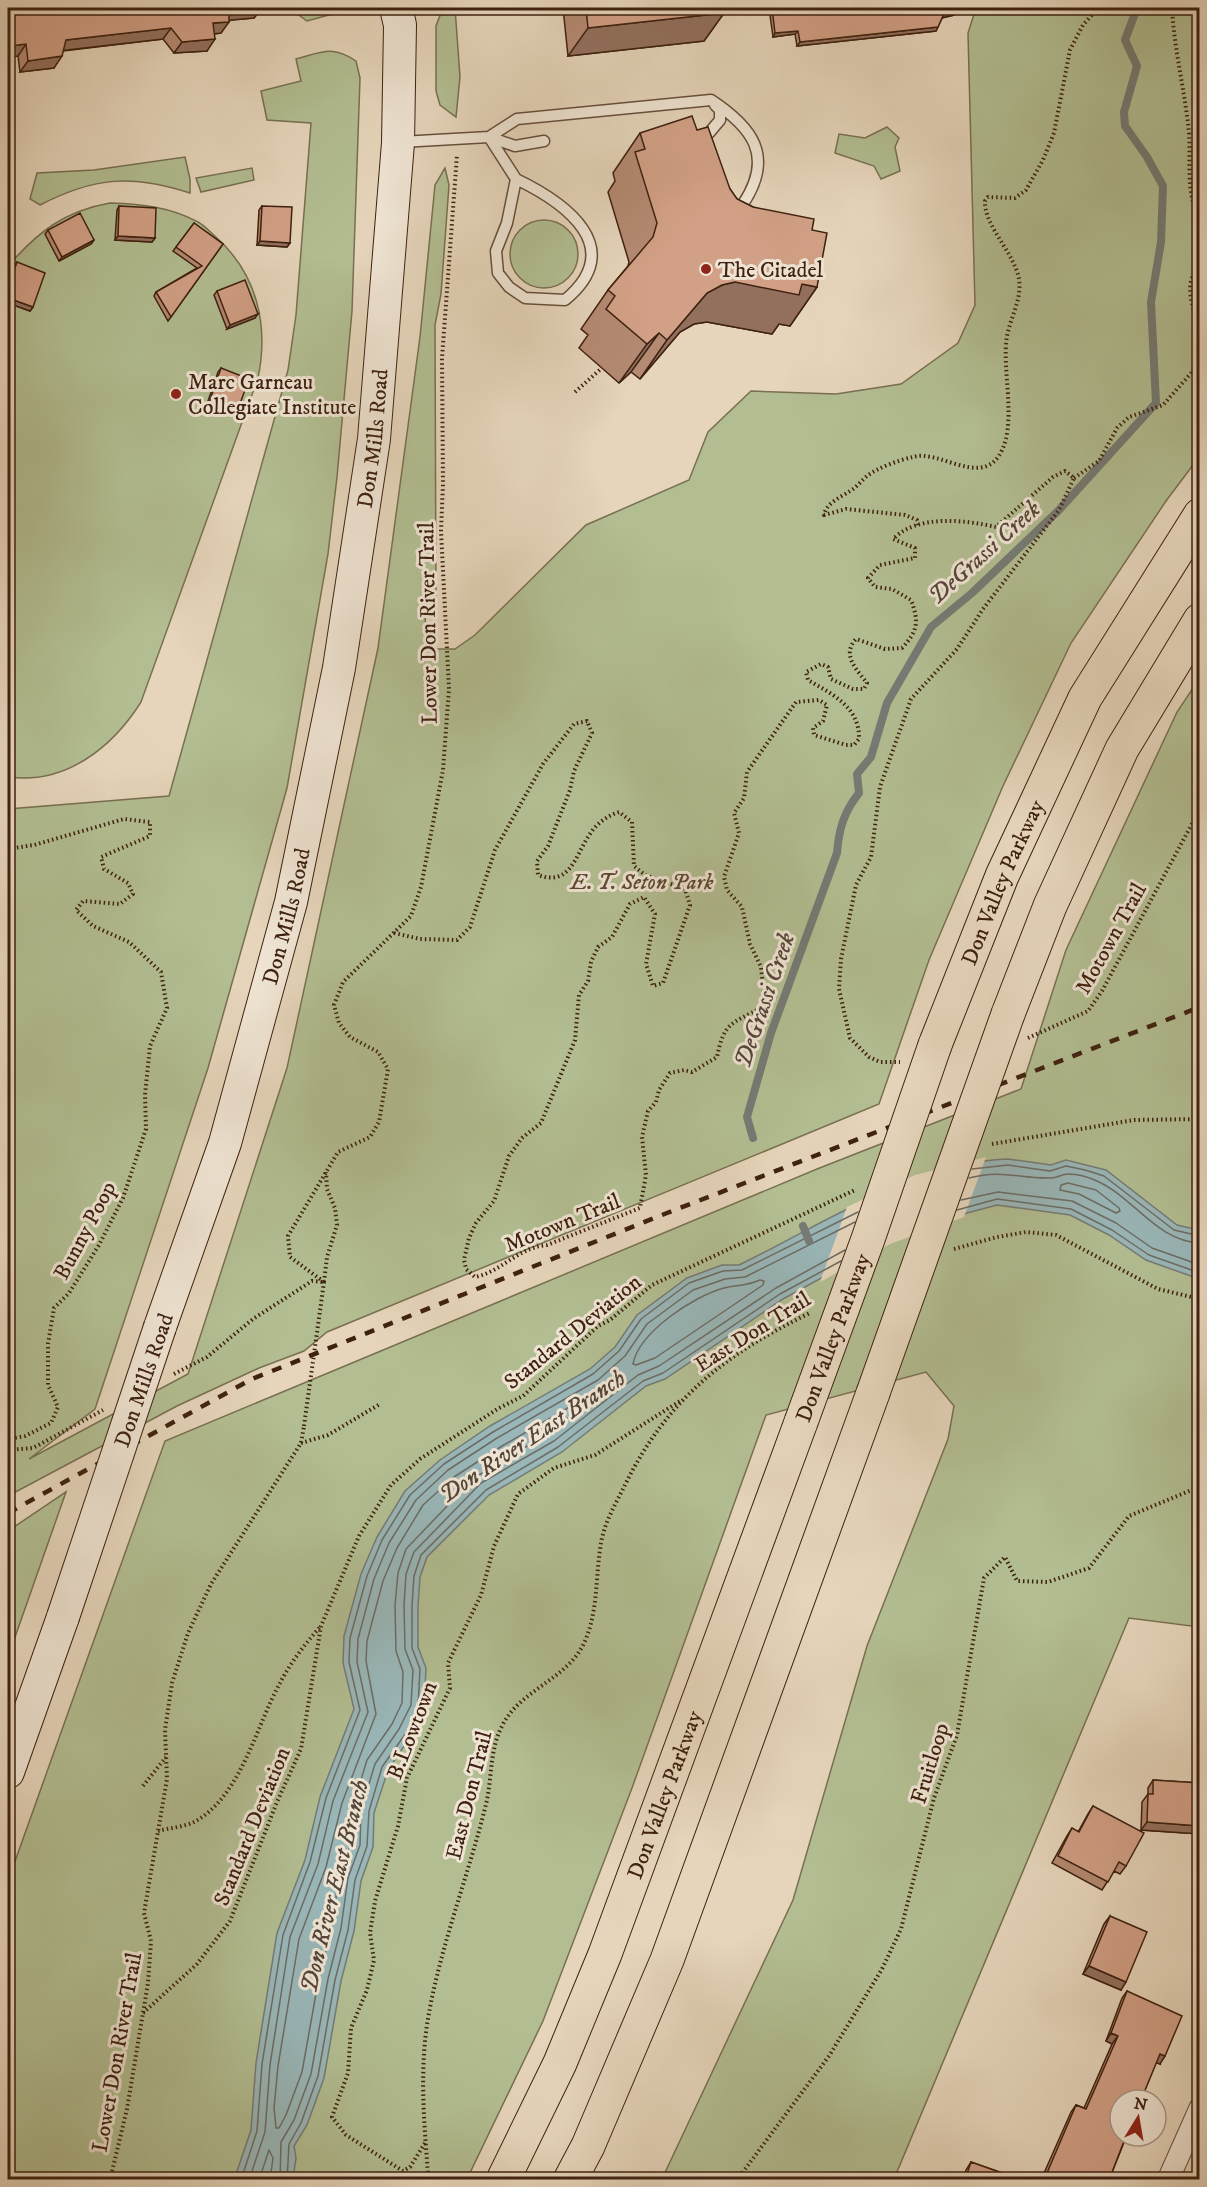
<svg xmlns="http://www.w3.org/2000/svg" width="1207" height="2187" viewBox="0 0 1207 2187" font-family="'IM FELL DW Pica',serif">
<style>
.green{fill:#b2be92;stroke:#787051;stroke-width:1.5}
.water{fill:#99b7b9;stroke:#757b75;stroke-width:1.5}
.pier{fill:#e6d5bb}
.lines{fill:none;stroke-linecap:round;stroke-linejoin:round}
.shore{stroke:#6c6c64;stroke-width:1.5}
.stream{stroke:#757b75;stroke-width:8}
.service-casing{stroke:#684e3b;stroke-width:13}
.minor-casing{stroke:#684e3b;stroke-width:23}
.secondary-casing{stroke:#3e2110;stroke-width:34}
.motorway-casing{stroke:#3e2110;stroke-width:35}
.path{stroke:#3e2110;stroke-width:4;stroke-dasharray:1.5 3;stroke-linecap:butt}
.service{stroke:#efe4d3;stroke-width:10}
.minor{stroke:#efe4d3;stroke-width:21}
.secondary{stroke:#efe4d3;stroke-width:32}
.motorway{stroke:#e6d5bb;stroke-width:33}
.rail{stroke:#3e2110;stroke-width:4.5;stroke-dasharray:10 10;stroke-linecap:butt}
.secondary-bridge-casing{stroke:#3e2110;stroke-width:34;stroke-linecap:butt}
.motorway-bridge-casing{stroke:#3e2110;stroke-width:35;stroke-linecap:butt}
.path-bridge{stroke:#3e2110;stroke-width:4;stroke-dasharray:1.5 3;stroke-linecap:butt}
.secondary-bridge{stroke:#efe4d3;stroke-width:32}
.motorway-bridge{stroke:#e6d5bb;stroke-width:33}
.wall{fill:#b58a73;stroke:#3e2110;stroke-width:1.5}
.shaded-wall{fill:#93705e;stroke:#3e2110;stroke-width:1.5}
.building{fill:#d2a086;stroke:#3e2110;stroke-width:1.5}
.poi-dot{fill:#8f2418;stroke:#efe4d3;stroke-width:2}
.labels{text-anchor:middle;stroke-width:6;stroke-linejoin:round;paint-order:stroke}
.poi-label{font-size:22px;fill:#3e2110;stroke:#efe4d3;text-anchor:start}
.street-label{font-size:22px;fill:#3e2110;stroke:#efe4d3}
.park-label{font-size:22px;font-style:italic;fill:#5b4830;stroke:#efe4d3}
.water-label{font-size:24px;font-style:italic;fill:#55463a;stroke:#efe4d3}
</style>
<rect width="100%" height="100%" fill="#e6d5bb"/>
<filter id="stains"><feTurbulence type="fractalNoise" baseFrequency=".00333" numOctaves="4"/><feColorMatrix values="0 0 0 0 .2 0 0 0 0 .09 0 0 0 0 .02 0 0 0 .5 -.17"/></filter>
<radialGradient id="worn" r=".72"><stop offset=".6" stop-color="#630" stop-opacity="0"/><stop offset="1" stop-color="#630" stop-opacity=".3"/></radialGradient>
<path class="green" d="M289,8H355L307,21Z
M446,8H455L460,77L456,117L440,105L436,91V26L441,13Z
M976,8H1199V457L1166,501L1071,643L1003,786L929,960L879,1104L327,1332L304,1351L259,1368L177,1406L8,1496V809L169,796L288,370L296,315L311,123L267,120L261,91L301,81L296,59C322,52 332,45 356,61L360,78L352,311L337,477L328,554L287,788L208,1068L95,1409L29,1459L188,1374L287,1068L378,648L420,337L435,185L445,168L449,185L441,294L435,325L436,609H425L426,649H455L475,635L586,525L689,480L708,432L751,391L836,394L901,384L958,343L975,305L968,33Z
M887,127L899,138L895,147L900,171L881,179L874,166L835,153L839,134L865,138Z
M185,157L190,179V193C132,174 94,177 40,205L30,199L37,173L94,170Z
M252,168L254,180L201,192L196,178Z
M110,203C142,204 170,207 198,222C205,226 210,232 216,237C257,274 269,325 258,378L141,702C112,748 65,785 8,777V266C38,232 64,211 110,203Z
M510 254a34 34 0 1 1 68 0a34 34 0 1 1-68 0Z
M1199,679V1627L1129,1618L894,2179H662L793,1900L867,1646L948,1439L954,1406L926,1372L766,1415L632,1788L543,2021L467,2179L8,2180V1881L165,1441L817,1169L1021,1089L1066,950L1177,712Z
M66,1492L8,1657V1531Z"/>
<path class="water" d="M1008,1159L1051,1165L1066,1160L1106,1170L1177,1225L1199,1230V1279L1146,1260L1109,1235L1070,1215L997,1205L967,1213L889,1241L783,1299L665,1379L646,1386L562,1452L489,1495L427,1557L420,1577L418,1606V1647L426,1668L424,1709L411,1736L388,1770L374,1813L373,1847L361,1881L354,1931L341,1981L324,2078L307,2125L294,2146L296,2158L293,2179L234,2180L251,2130L256,2063L277,1933L305,1860L320,1797L354,1709L343,1663L344,1636L361,1574L377,1537L405,1491L440,1460L490,1426L590,1369L615,1347L637,1315L687,1278L722,1265H739C824,1224 912,1163 1008,1159Z"/>
<path class="pier" d="M986,1157L964,1217L890,1244L820,1282L847,1207L915,1175Z"/>
<g class="lines">
<path class="shore" d="M972,1169L1008,1165L1050,1171L1066,1166L1085,1170L1104,1176L1174,1230L1200,1236
M969,1178C1002,1169 1020,1179 1051,1178C1057,1178 1062,1174 1068,1174C1078,1174 1091,1178 1099,1182C1135,1199 1157,1241 1200,1243
M1068,1183L1096,1190L1119,1208L1120,1211L1116,1213L1079,1194L1060,1190L1061,1185Z
M961,1200L998,1192L1072,1201L1116,1223L1152,1248L1200,1265
M957,1210L997,1199L1071,1209L1112,1230L1149,1255L1200,1273
M760,1280L764,1281L763,1285L655,1358L636,1365L633,1364C639,1332 694,1296 724,1288C737,1285 747,1286 760,1280Z
M578,1402L582,1403V1407L549,1433L474,1478L406,1549L398,1573L395,1605L396,1651L403,1672L402,1703L392,1724L367,1760L353,1806L351,1843L339,1876L332,1926L319,1977L302,2072L286,2115L279,2128H276L274,2108L278,2066L299,1939L326,1867L342,1803L376,1714L366,1661L367,1641L383,1581L397,1548L423,1505L454,1477L502,1446Z
M241,2180L257,2131L262,2064L283,1935L310,1862L326,1798L360,1710L349,1662L350,1638L367,1576L382,1540L410,1495L444,1464L493,1432L593,1374L619,1351L641,1319L689,1283L723,1271L742,1270L858,1212
M249,2180L265,2132L270,2065L290,1937L318,1864L333,1801L368,1712L357,1662L358,1639L374,1579L389,1543L416,1500L448,1470L497,1438L598,1380L625,1356L647,1324L693,1290L725,1279L745,1277L855,1222
M259,2180L269,2150L273,2158L270,2180
M280,2180L281,2142L294,2120L311,2074L328,1979L341,1928L348,1878L360,1845L361,1810L375,1764L399,1729L411,1705L413,1670L405,1649L404,1605L406,1574L414,1552L481,1483L554,1441L638,1375L659,1366L776,1288L845,1250
M287,2180L289,2144L301,2123L318,2076L335,1980L348,1930L355,1880L367,1846L369,1811L382,1767L406,1733L418,1707L420,1669L412,1648V1606L414,1576L421,1555L486,1490L558,1447L643,1381L663,1373L780,1294L841,1261"/>
<path class="stream" d="M753,1138L747,1117L771,1033L837,853C839,828 844,812 859,793L857,774L871,757L887,703L931,627L972,593L1059,510L1156,403L1151,302L1161,242L1163,186L1147,157L1125,126L1124,112L1137,66L1125,40L1137,8
M803,1226L809,1241"/>
<g class="service-casing">
<path id="service" d="M709,133L720,120V110L715,105
M489,137L517,119L711,100C752,127 775,156 743,204
M489,137L515,146L544,141
M401,142L489,137L516,179L507,223L496,251L498,273L509,287L525,298L565,300C628,248 566,203 516,179"/>
</g>
<g class="minor-casing">
<path id="minor" d="M1168,2180L1200,2108"/>
</g>
<g class="secondary-casing">
<g id="secondary">
<path id="s1" d="M160,1327L225,1143L291,902L339,668L374,439L398,143L400,25L396,8"/>
<path d="M8,1772L63,1617"/>
</g>
</g>
<g class="motorway-casing">
<g id="motorway">
<path d="M1008,1014L1050,906L1122,749L1200,620"/>
<path id="s2" d="M935,1045L1002,876L1085,698L1200,515"/>
<path id="s3" d="M503,2180L560,2063L605,1954L801,1422"/>
<path d="M570,2180L588,2146L667,1960L873,1393"/>
</g>
</g>
<path class="path" d="M1172,8C1174,49 1185,91 1189,133C1191,161 1185,193 1200,220
M1200,266C1182,282 1193,308 1200,327
M575,392L602,368
M1074,478L1099,461L1117,428L1129,417L1163,405L1193,371L1200,358
M918,525L917,520L905,515L846,509L824,515C826,503 841,497 850,491C857,487 861,481 867,476C877,468 899,460 913,457C938,449 978,485 998,457C1019,428 1001,370 1007,336C1011,316 1022,299 1019,279C1014,252 984,226 985,201L988,197L1015,198L1026,190L1043,160L1054,133L1070,50L1083,25L1098,8
M8,849L34,845L124,819L150,822V836L101,857L104,869L128,883L133,894L120,904L83,901L76,910L93,926L129,942L161,972L167,1008L150,1046L145,1095L146,1129L123,1198L99,1245L69,1293L54,1308L48,1344V1385L58,1407L51,1423L25,1436L8,1439
M394,933L420,939L457,940L470,927L495,850L543,764L574,724L587,721L592,733L574,771L570,790L548,846L537,861L538,875C571,887 575,855 590,834C597,823 607,816 619,812L632,822L634,866L645,875L685,889L690,905L663,983L653,986L646,964L655,914L644,897L630,904L612,937L598,947L591,962L588,981L579,995L575,1040L541,1123L522,1138L509,1156L494,1201L476,1223L469,1238L464,1260L466,1269L475,1277C501,1272 519,1247 547,1245L640,1208L646,1175L642,1137L648,1111L656,1102L659,1090L670,1073L684,1070L692,1072L717,1057C724,1022 731,1024 761,1008L764,996L761,967L750,944L742,907L727,890L724,877L739,833L734,813L744,798L747,772L796,702L819,700L827,705L823,721L813,728L814,735L846,745H854L859,739C860,707 832,694 808,680L806,672L821,664L828,667L831,679L853,689H864L867,683C857,670 841,655 856,639L885,649L902,648C918,631 919,621 911,600L892,589L875,587L868,578L880,565L915,558V548L893,539C918,514 965,520 996,527L1053,477L1065,471L1074,478L1059,510L983,609L957,649L911,699L880,787L871,857L856,885L841,959L839,989L850,1038L869,1057L880,1062H900
M1028,1038L1088,1011L1102,991L1200,809
M992,1144L1134,1120L1200,1119
M954,1249L997,1237L1026,1232L1056,1235L1158,1289L1200,1299
M324,1282L290,1257L288,1236L338,1152L370,1137L379,1122L388,1069L378,1052L350,1037L339,1023L334,1005L343,982L411,916L421,887L443,770L449,689L441,531L443,484L442,358L457,155
M324,1282L327,1257L337,1225L335,1208L327,1189L326,1172
M174,1374L207,1357L253,1319L312,1281L323,1282
M301,1443L328,1435L380,1404
M8,1450L33,1448L103,1410
M143,1786L166,1757
M158,1831C169,1828 184,1827 194,1822C241,1797 256,1726 280,1683C291,1662 305,1644 320,1627
M143,2013L197,1964L230,1921L277,1802L301,1749L321,1626L359,1536L391,1485L420,1459L499,1408L523,1396L598,1326L610,1320L652,1285L855,1190
M425,2143L410,2167L403,2171L346,2135L332,2117L348,2073L351,2028L367,1990L374,1960L370,1933L375,1901L398,1826L407,1778L450,1688L448,1663L481,1595L494,1546L518,1494L554,1468L595,1455L680,1401
M110,2180L127,2109L148,1983L151,1941L144,1913L167,1779L165,1730L172,1683L188,1633L211,1584L301,1443L304,1426
M403,2180V2171
M424,2180L428,2174C424,2121 419,2066 429,2013C442,1941 470,1871 487,1800C492,1775 490,1749 502,1726C520,1689 568,1680 585,1641C599,1609 595,1572 602,1538C606,1520 616,1503 624,1487C666,1400 725,1354 810,1313
M737,2180L829,2056L882,1969L901,1929L934,1798L957,1735L984,1578L1005,1557L1017,1581L1048,1582L1089,1568L1129,1516L1194,1489L1200,1490"/>
<use href="#service" class="service"/>
<use href="#minor" class="minor"/>
<use href="#secondary" class="secondary"/>
<use href="#motorway" class="motorway"/>
<path class="rail" d="M8,1513L252,1379L667,1213L1200,1007"/>
<g class="secondary-bridge-casing">
<path id="secondary-bridge" d="M63,1617L160,1327"/>
</g>
<g class="motorway-bridge-casing">
<g id="motorway-bridge">
<path d="M873,1393L1008,1014"/>
<path id="s4" d="M801,1422L868,1239L935,1045"/>
</g>
</g>
<path class="path-bridge" d="M304,1426L324,1282"/>
<use href="#secondary-bridge" class="secondary-bridge"/>
<use href="#motorway-bridge" class="motorway-bridge"/>
</g>
<path class="wall" d="M8,8H262L254,18L229,20L221,33L214,34L207,51L174,53L163,39L63,51L54,68L20,72L18,56L8,57Z
M563,8H723L724,13L704,41L568,56Z
M769,8H957L954,15L942,18L936,31L797,46L795,34L773,37Z
M697,130L730,189L737,199L753,207L812,230L817,287L790,326L779,324L772,334L707,322L694,324L680,332L640,379L631,372L619,383L579,348L588,335L581,329L608,290L628,266L629,262L608,192L615,181L613,173L640,133Z
M119,206L155,238L152,242L115,240L117,210Z
M262,206L290,243L287,247L257,245L259,210Z
M194,223L223,244L168,321L154,296L156,292L197,268L173,251Z
M48,230L94,240L91,244L59,261L45,234Z
M17,262L33,307L30,311L8,303V284L14,266Z
M217,291L255,318L227,329L214,295Z
M221,368L237,412L234,416L206,407L218,372Z
M1153,1780L1200,1783V1834L1141,1830L1142,1802L1148,1794V1788Z
M1093,1806L1126,1866L1120,1874L1114,1871L1102,1890L1052,1863L1067,1836L1072,1828L1078,1832L1088,1814Z
M1110,1916L1121,1990L1083,1974L1104,1924Z
M1127,1991L1160,2064L1156,2062L1109,2180H1041L1071,2112L1076,2105L1084,2108L1112,2044L1106,2041L1122,1998Z
M971,2162L1022,2180H962L966,2170Z"/>
<path class="shaded-wall" d="M252,8H262L254,18L221,21L229,10Z
M956,11L954,15L941,18L944,14Z
M724,13L704,41L568,56L588,28Z
M229,22L221,33L205,35L213,23Z
M938,27L936,31L797,46L800,42Z
M171,28L163,39L58,51L66,40Z
M798,31L795,34L773,37L775,33Z
M215,39L207,51L174,53L182,42Z
M26,44L18,56L8,57V49L10,46Z
M62,56L54,68L20,72L28,61Z
M118,236L155,238L152,242L115,240Z
M94,240L91,244L59,261L62,257Z
M260,241L290,243L287,247L257,245Z
M735,282L802,284L817,287L790,326L779,324L772,334L707,322L694,324L680,332L640,379L667,340L707,293L722,285Z
M8,298L33,307L30,311L8,303Z
M258,314L255,318L227,329L230,325Z
M659,333L631,372L619,383L647,344Z
M209,403L237,412L234,416L206,407Z
M1147,1822L1200,1826V1834L1141,1830Z
M1089,1966L1126,1982L1121,1990L1083,1974Z
M1111,2033L1118,2036L1112,2044L1106,2041Z
M1160,2054L1165,2056L1160,2064L1154,2062Z"/>
<path class="building" d="M8,8H252L229,10V22L213,23L215,39L182,42L171,28L66,40L62,56L28,61L26,44L10,46L8,27Z
M586,8H723L724,13L588,28Z
M772,8H957L956,11L944,14L938,27L800,42L798,31L775,33Z
M692,116L697,130L708,127L730,189L737,199L753,207L814,219L812,230L827,233L817,287L802,284L799,295L735,282L722,285L707,293L667,340L659,333L647,344L606,309L615,296L608,290L653,237L657,223L635,152L645,149L640,133Z
M119,206L156,208L155,238L118,236Z
M262,206L292,207L290,243L260,241Z
M80,213L94,240L62,257L48,230Z
M194,223L223,244L171,317L156,292L202,266L176,247Z
M17,262L45,273L33,307L8,298V288Z
M245,280L258,314L230,325L217,291Z
M221,368L249,379L237,412L209,403Z
M1153,1780L1200,1783V1826L1147,1822L1148,1794H1153Z
M1093,1806L1144,1833L1126,1866L1119,1862L1108,1882L1058,1856L1072,1828L1079,1832Z
M1110,1916L1147,1932L1126,1982L1089,1966Z
M1127,1991L1182,2016L1165,2056L1160,2054L1141,2100H1120V2136H1126L1109,2180H1044L1076,2105L1086,2109L1118,2036L1111,2033Z
M971,2162L1022,2180H965Z"/>
<g class="poi-dot">
<circle cx="706" cy="269" r="6"/>
<circle cx="176" cy="394" r="6"/>
</g>
<g class="labels">
<g class="poi-label">
<text x="718" y="277">The Citadel</text>
<text x="188" y="389">Marc Garneau<tspan x="188" dy="25">Collegiate Institute</tspan></text>
</g>
<g class="street-label">
<text dy="8" stroke="none"><textPath href="#s1" startOffset="916">Don Mills Road</textPath></text>
<text transform="translate(427 623) rotate(-91)" y="8">Lower Don River Trail</text>
<text dy="8" stroke="none"><textPath href="#s2" startOffset="176">Don Valley Parkway</textPath></text>
<text dy="8" stroke="none"><textPath href="#s1" startOffset="430">Don Mills Road</textPath></text>
<text transform="translate(1110 938) rotate(-61)" y="8">Motown Trail</text>
<text transform="translate(562 1222) rotate(-22)" y="8">Motown Trail</text>
<text transform="translate(84 1230) rotate(-62)" y="8">Bunny Poop</text>
<text transform="translate(572 1331) rotate(-39)" y="8">Standard Deviation</text>
<text transform="translate(752 1331) rotate(-32)" y="8">East Don Trail</text>
<text dy="8" stroke="none"><textPath href="#s4" startOffset="90">Don Valley Parkway</textPath></text>
<text transform="translate(143 1380) rotate(-71)" y="8">Don Mills Road</text>
<text transform="translate(411 1730) rotate(-69)" y="8">B.Lowtown</text>
<text transform="translate(929 1763) rotate(-73)" y="8">Fruitloop</text>
<text dy="8" stroke="none"><textPath href="#s3" startOffset="418">Don Valley Parkway</textPath></text>
<text transform="translate(468 1795) rotate(-76)" y="8">East Don Trail</text>
<text transform="translate(251 1826) rotate(-68)" y="8">Standard Deviation</text>
<text transform="translate(116 2052) rotate(-80)" y="8">Lower Don River Trail</text>
</g>
<g class="park-label">
<text x="642" y="889">E. T. Seton Park</text>
</g>
<g class="water-label">
<text transform="translate(984 552) rotate(-42)" y="8">DeGrassi Creek</text>
<text transform="translate(764 1000) rotate(-71)" y="8">DeGrassi Creek</text>
<text transform="translate(532 1436) rotate(-34)" y="8">Don River East Branch</text>
<text transform="translate(334 1886) rotate(-76)" y="8">Don River East Branch</text>
</g>
</g>
<rect width="1207" height="2187" fill="none" stroke="#e6d5bb" stroke-width="30"/>
<rect x="9" y="9" width="1189" height="2169" fill="none" stroke="#3e2110" stroke-width="3"/>
<rect x="15" y="15" width="1177" height="2157" fill="none" stroke="#3e2110" stroke-width="1.5"/>
<g transform="translate(1138 2118) rotate(11)"><circle r="28" fill="#efe4d3" stroke="#a89685" stroke-width="1.5"/>
<path d="M0-4.5L10 22L0 15L-10 22Z" fill="#8f2418"/>
<text y="-9" font-size="16" font-weight="bold" text-anchor="middle" fill="#3e2110">N</text>
</g>
<rect width="100%" height="100%" filter="url(#stains)"/>
<rect width="100%" height="100%" fill="url(#worn)"/>
</svg>
